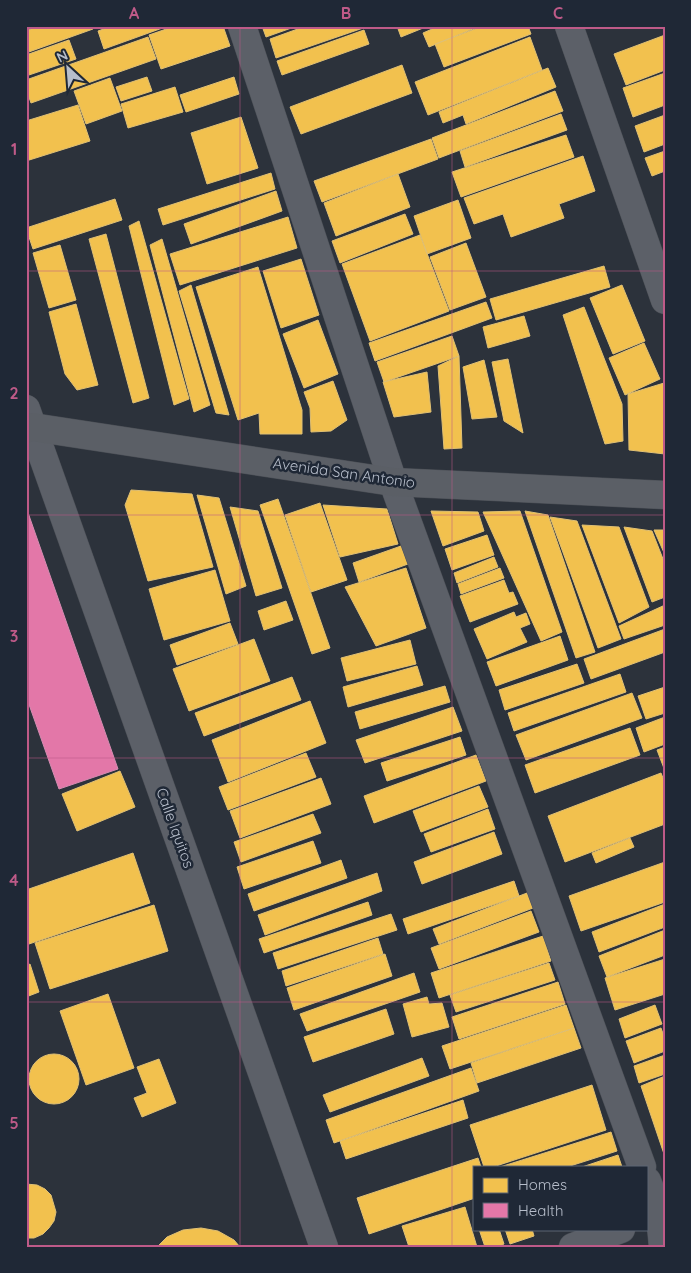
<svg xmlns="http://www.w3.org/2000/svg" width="691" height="1273" viewBox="0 0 691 1273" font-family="Quicksand,sans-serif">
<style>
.homes{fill:#f2c14e;stroke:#e0c074}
.health{fill:#e377a8;stroke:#d68cb2}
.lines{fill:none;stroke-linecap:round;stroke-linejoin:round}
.minor-casing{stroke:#4a4e55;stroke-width:29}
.secondary-casing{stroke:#4a4e55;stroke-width:29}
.minor{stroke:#5c6068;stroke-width:28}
.secondary{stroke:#5b5f66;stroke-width:28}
.grid{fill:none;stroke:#be5a88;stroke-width:1;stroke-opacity:0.55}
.labels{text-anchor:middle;stroke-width:5;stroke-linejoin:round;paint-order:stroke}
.street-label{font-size:15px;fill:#b7becb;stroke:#1f2836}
.neatline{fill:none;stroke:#be5a88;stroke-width:2}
.grid-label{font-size:16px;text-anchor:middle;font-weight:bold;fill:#be5a88}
</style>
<rect width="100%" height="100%" fill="#2c323b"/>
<path class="homes" d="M39,26H92L93,29L26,53V31Z
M112,26H168L104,49L98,31Z
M175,26H223L230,46L161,69L149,35Z
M262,26H297L266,37Z
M306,26H369L276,58L270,39Z
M397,26H428L401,37Z
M439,26H480L429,47L423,33Z
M483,26H528L531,34L444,67L435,44Z
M364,30L369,44L282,75L277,61Z
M665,35V70L626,85L614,54Z
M148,37L156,59L31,103L26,89V80Z
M530,37L542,70L428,115L415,82Z
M69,40L76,59L26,76V55Z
M402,65L412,93L301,134L290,107Z
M548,68L556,87L466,124L463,115L443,123L439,112Z
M665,73V105L633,117L623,88Z
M147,77L152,91L121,101L116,87Z
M234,77L239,94L186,112L180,95Z
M110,78L122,111L86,124L74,91Z
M175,87L183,112L128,128L121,104Z
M555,91L563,111L439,158L432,138Z
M78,105L90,141L26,161V121Z
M561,114L567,130L465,167L460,151Z
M665,115V144L644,152L635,126Z
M241,117L258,168L207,184L191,133Z
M566,135L574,157L461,197L452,172Z
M431,139L438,159L322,202L314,181Z
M665,151V171L652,176L645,158Z
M583,156L595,191L559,204L564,218L511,237L503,214L474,224L464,198Z
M271,173L275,189L163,225L158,209Z
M398,174L410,207L336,236L324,203Z
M276,191L282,211L191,244L184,224Z
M115,199L122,220L33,249L26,228Z
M458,200L471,238L427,254L414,216Z
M405,214L413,234L340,263L332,241Z
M288,217L297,248L180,285L170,254Z
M139,221L189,399L174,405L129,226Z
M106,234L149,398L133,403L89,239Z
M420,235L449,311L370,341L342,264Z
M162,239L210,405L194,412L150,245Z
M466,243L486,297L450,310L430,257Z
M60,245L76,300L49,308L33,253Z
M301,259L319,315L281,328L263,271Z
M604,266L610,287L496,320L490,299Z
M258,267L302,410V434H260L259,413L238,420L196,287Z
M191,285L229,415L216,413L179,291Z
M622,285L645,341L613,354L590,298Z
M486,302L492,318L375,361L369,343Z
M76,304L98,385L77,390L65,374L49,312Z
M584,307L622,404L623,441L605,444L563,315Z
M524,316L530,336L488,348L483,327Z
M318,320L338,374L304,388L283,334Z
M452,336L459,356L384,382L377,362Z
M644,343L660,379L625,395L609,358Z
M459,356L462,448L444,449L438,366Z
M508,359L523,433L504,421L492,362Z
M484,360L497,417L472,419L463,367Z
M427,372L431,412L394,417L383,382Z
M333,381L347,420L331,431L311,432L310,408L304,392Z
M664,383L665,454L629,450L628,394Z
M131,490L192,494L213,567L148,581L125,505Z
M197,495L219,498L246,586L226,594Z
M278,499L330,648L312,654L260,505Z
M320,503L347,580L311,592L285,515Z
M323,505L387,509L398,544L340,557Z
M230,507L258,511L282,588L256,596Z
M431,511L478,512L484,531L443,546Z
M520,511L562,632L541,641L483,512Z
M525,511L548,515L595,652L576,658Z
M550,517L577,521L621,639L598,648Z
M582,525L619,527L649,607L619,623Z
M624,527L652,531L665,564V597L652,602Z
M654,530H665V555Z
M487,535L494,555L452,570L445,549Z
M401,546L408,564L359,582L353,563Z
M494,557L498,567L457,583L454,573Z
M406,568L426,628L376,646L345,587Z
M500,568L504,578L461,594L458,584Z
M215,570L230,621L164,640L149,589Z
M504,580L509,593L513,592L518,604L470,622L460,596Z
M286,601L293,620L264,630L258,611Z
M665,605V625L624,639L619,626Z
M514,612L516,617L526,613L530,624L520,628L527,642L487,659L474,629Z
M230,623L238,644L177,665L170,645Z
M665,629V652L591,679L584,659Z
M560,636L568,660L496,686L487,662Z
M254,639L270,681L189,711L173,669Z
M410,640L416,664L347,681L341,658Z
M577,664L584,683L505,710L499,690Z
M417,666L423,685L348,707L343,687Z
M620,674L626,692L514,731L508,713Z
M292,677L301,700L204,736L195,713Z
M445,686L450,702L360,729L355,712Z
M665,687V713L646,719L638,696Z
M632,693L642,718L526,760L516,735Z
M310,701L326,743L228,782L212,740Z
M453,707L462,731L365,763L356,740Z
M665,717V744L644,752L636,728Z
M630,728L640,755L535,793L525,765Z
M460,737L466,755L387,781L381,763Z
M665,747V771L657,750Z
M306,753L316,777L228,810L219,787Z
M476,755L486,781L374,823L364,796Z
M120,771L135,807L77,831L62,794Z
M661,773L665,783V824L565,862L548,816Z
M321,778L331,804L240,838L230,811Z
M479,786L488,807L421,832L413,811Z
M488,809L495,829L431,852L424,834Z
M313,814L321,833L241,862L234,842Z
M494,832L502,854L422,884L414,862Z
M630,838L634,847L596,863L592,853Z
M313,841L321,863L244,889L237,867Z
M133,853L150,903L26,945V890Z
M341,860L347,878L254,911L248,894Z
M665,862V902L581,931L569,896Z
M377,873L382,891L265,935L258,915Z
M514,881L519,896L408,934L403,919Z
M527,893L533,908L439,944L433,929Z
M368,902L372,915L264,953L259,939Z
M665,904V927L599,952L592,932Z
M154,905L168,951L50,989L35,943Z
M531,911L539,932L439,969L431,948Z
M391,914L397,930L278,969L273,953Z
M665,930V955L607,977L599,956Z
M543,936L551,961L439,998L431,973Z
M378,938L383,954L286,986L282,971Z
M385,954L392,976L294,1010L287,988Z
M665,959V994L615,1010L605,978Z
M549,963L555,980L456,1012L450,995Z
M30,964L39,992L26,997V966Z
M414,973L420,992L307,1031L300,1014Z
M558,982L565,1004L459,1039L452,1017Z
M108,994L134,1068L86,1085L60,1011Z
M427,997L429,1004L442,1003L449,1027L412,1037L403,1004Z
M566,1005L574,1028L450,1069L442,1046Z
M655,1005L662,1024L625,1038L619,1019Z
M386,1009L394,1034L313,1062L304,1037Z
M574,1028L581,1048L477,1083L471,1063Z
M661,1028L665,1039V1051L634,1063L626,1041Z
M29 1079a25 25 0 1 1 50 0a25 25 0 1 1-50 0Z
M665,1055V1074L639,1083L634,1066Z
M422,1058L429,1076L330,1112L323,1095Z
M159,1059L176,1103L142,1117L134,1098L147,1093L137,1067Z
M471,1068L479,1091L334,1143L326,1120Z
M665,1076V1157L641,1086Z
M592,1085L606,1130L493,1167H484L470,1125Z
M463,1100L468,1118L346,1159L340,1141Z
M611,1132L617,1151L567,1167H500Z
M618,1155L622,1167H582Z
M478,1158L481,1167H475V1198L369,1234L357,1198Z
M26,1184L37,1185L45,1189L51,1195L56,1212L54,1221L49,1228L43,1234L34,1238H26Z
M465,1207L477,1247H409L402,1226Z
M201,1228L218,1231L234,1240L240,1247H157L167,1237L183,1230Z
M479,1229H499L504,1244L497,1247H485Z
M505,1229H532L534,1236L510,1244Z"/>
<path class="health" d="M26,507L118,769L59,789L26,696Z"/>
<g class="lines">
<g class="minor-casing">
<path id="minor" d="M242,26L393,482L642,1167
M569,26L665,300
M26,409L324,1247
M647,1181L660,1215L663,1247
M573,1247L621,1229"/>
</g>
<g class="secondary-casing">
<path id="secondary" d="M26,429L32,427L393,482L665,495"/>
</g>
<use href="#minor" class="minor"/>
<use href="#secondary" class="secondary"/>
</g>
<path class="grid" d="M240,26V1247M452,26V1247M26,271H665M26,515H665M26,758H665M26,1002H665"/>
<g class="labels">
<g class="street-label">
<text transform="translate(344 473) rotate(8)" y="5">Avenida San Antonio</text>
<text transform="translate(175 828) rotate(70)" y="5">Calle Iquitos</text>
</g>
</g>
<rect width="691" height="1273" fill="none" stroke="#1f2836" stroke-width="55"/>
<rect x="473" y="1166" width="175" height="65" fill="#1f2836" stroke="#5c6472"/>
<rect x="483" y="1178" width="25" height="15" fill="#f2c14e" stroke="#5c6472"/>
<text x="518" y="1190" font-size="15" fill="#b7becb">Homes</text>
<rect x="483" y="1203" width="25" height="15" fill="#e377a8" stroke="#5c6472"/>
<text x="518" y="1216" font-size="15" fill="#b7becb">Health</text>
<g transform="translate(68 68) rotate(334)" stroke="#1f2836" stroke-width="4" paint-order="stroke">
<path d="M0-4L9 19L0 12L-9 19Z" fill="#b7becb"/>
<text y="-8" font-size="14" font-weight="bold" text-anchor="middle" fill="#b7becb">N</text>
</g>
<rect x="28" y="28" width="636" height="1218" class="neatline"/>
<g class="grid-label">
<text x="134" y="19">A</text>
<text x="346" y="19">B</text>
<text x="558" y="19">C</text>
<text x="14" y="155">1</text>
<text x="14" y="399">2</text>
<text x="14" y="642">3</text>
<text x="14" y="886">4</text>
<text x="14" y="1129">5</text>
</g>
</svg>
